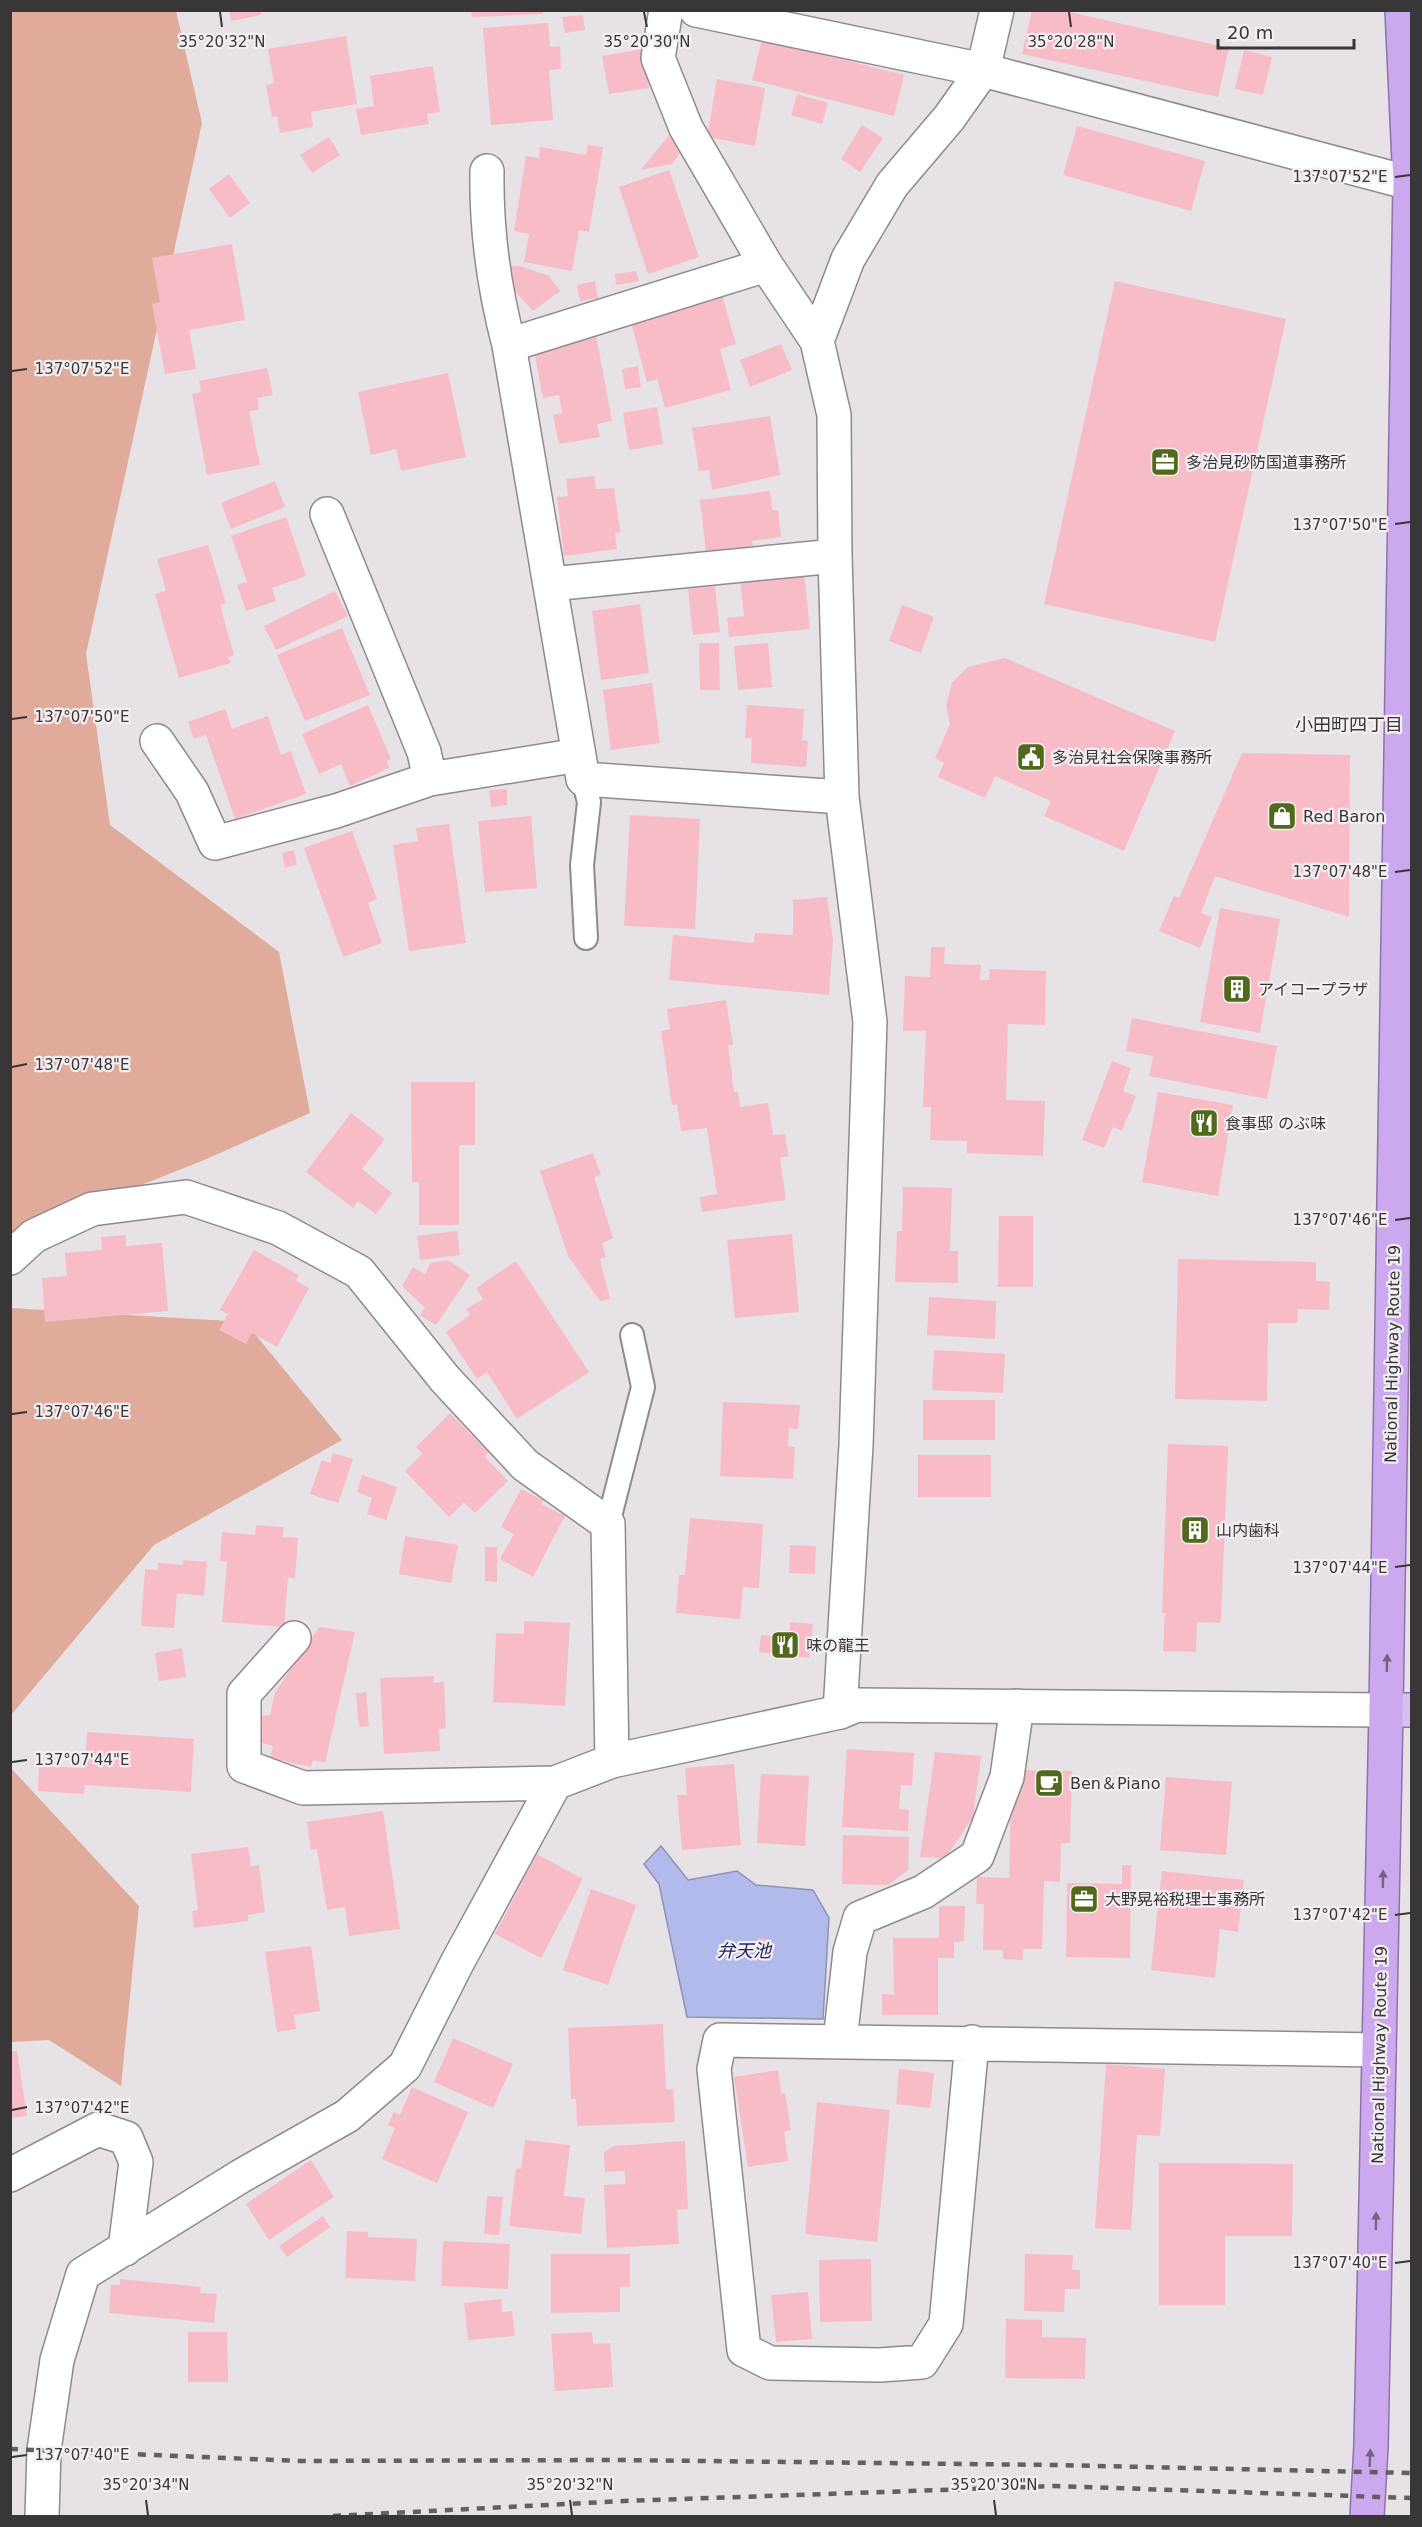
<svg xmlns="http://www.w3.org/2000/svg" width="1422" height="2527" viewBox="0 0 1422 2527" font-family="'DejaVu Sans','Noto Sans JP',sans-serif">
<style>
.green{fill:#e0ab9b}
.water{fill:#b2baeb;stroke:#8d92b5;stroke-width:1.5}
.building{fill:#f8bcc7}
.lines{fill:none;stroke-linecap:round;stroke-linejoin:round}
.service-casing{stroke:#8f8a8e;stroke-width:26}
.minor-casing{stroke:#8f8a8e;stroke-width:36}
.tertiary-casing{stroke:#8f8a8e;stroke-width:36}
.primary-casing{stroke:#9072ab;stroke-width:36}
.trunk-casing{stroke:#9072ab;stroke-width:36}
.service{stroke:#fff;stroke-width:22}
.minor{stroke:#fff;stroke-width:33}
.tertiary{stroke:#fff;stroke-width:33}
.primary{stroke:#d9bef2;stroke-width:33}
.trunk{stroke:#cca8ee;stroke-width:33}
.rail{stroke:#625f60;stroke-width:4.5;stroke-dasharray:8 8;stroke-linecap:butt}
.oneway{fill:#736480}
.ticks{fill:none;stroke:#383637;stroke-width:2}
.labels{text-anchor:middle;stroke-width:4.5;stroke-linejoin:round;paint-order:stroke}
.poi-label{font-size:16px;fill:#383637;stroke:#f4eff2;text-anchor:start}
.street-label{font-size:16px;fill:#383637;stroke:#f4eff2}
.neighbourhood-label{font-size:18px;fill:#383637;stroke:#f4eff2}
.water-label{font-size:18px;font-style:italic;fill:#22245d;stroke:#f4eff2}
.ticks-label{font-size:15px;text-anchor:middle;fill:#383637;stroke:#f4eff2;stroke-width:4.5;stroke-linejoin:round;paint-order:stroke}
</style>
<rect width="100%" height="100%" fill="#e7e2e5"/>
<path class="green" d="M11,11H176L202,123L86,654L110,825L279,952L310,1113L204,1160L11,1237Z
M11,1308L245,1322L342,1440L154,1545L11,1715Z
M10,1767L139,1906L121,2086L49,2040L11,2042Z"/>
<path class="water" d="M661,1846L688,1880L737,1871L756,1885L813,1890L829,1918L823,2019L687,2017L659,1884L644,1864Z"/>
<path class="building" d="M229,10H260L261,15L231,21Z
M471,10H543V14L472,17Z
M1032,10H1061L1229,48L1218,97L1022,54Z
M583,15L585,30L565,33L562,17Z
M548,23L550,47L560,46L561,69L549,70L553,120L491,125L483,28Z
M346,36L357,104L311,112L313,127L280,133L277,116L272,117L266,85L274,83L268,49Z
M762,39L904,75L894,116L752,80Z
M643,49L649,88L609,94L602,56Z
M1244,50L1272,57L1263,95L1235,89Z
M433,66L440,112L427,114L429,124L361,135L356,109L374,106L370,76Z
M717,79L765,88L755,146L707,137Z
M797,94L828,103L822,124L791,115Z
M862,125L883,138L860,172L841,159Z
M1077,126L1205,161L1191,211L1063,175Z
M668,136L683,149L672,164L641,170Z
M329,137L340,155L312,173L300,155Z
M588,145L603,147L589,232L579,230L572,271L524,262L529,234L514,231L526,156L539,158L540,147L586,155Z
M669,170L699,257L648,274L619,187Z
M229,174L250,203L230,218L209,189Z
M232,244L245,320L189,330L196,369L165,374L152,304L160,302L152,258Z
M510,266H520L549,276L560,291L533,311L513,289Z
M636,271L639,281L616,285L615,274Z
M595,281L598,298L580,301L577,285Z
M1115,281L1286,319L1215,642L1044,604Z
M722,295L736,344L720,349L731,390L665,408L657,379L647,382L630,319Z
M596,335L612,421L597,424L600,437L559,444L553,415L562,413L559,395L543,398L533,346Z
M781,344L792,370L750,387L740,360Z
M638,366L641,387L625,389L622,369Z
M267,368L273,395L257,398L259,410L249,411L260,465L207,475L192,394L201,392L199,381Z
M448,373L466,457L401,471L396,449L371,455L358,392Z
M657,407L663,444L629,450L623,413Z
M770,416L780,475L712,490L709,470L699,471L692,428Z
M594,476L596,489L614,488L620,532L615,533L617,549L564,556L557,497L568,496L566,479Z
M275,481L285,507L231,529L221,503Z
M770,491L772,510H778L781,537L752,541L753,546L706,551L700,500Z
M286,517L306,576L272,588L276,601L246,611L237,585L247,582L231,536Z
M208,545L226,603L220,605L234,655L228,657L231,663L179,678L155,594L166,591L157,559Z
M804,571L810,629L729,637L727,618L744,616L740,577Z
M715,586L720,632L693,635L688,589Z
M335,591L348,616L276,650L264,626Z
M640,604L649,673L601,680L592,611Z
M902,605L934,617L921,653L889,641Z
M342,628L370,695L305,721L277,655Z
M699,643H719L720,690H700Z
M768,643L772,687L738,690L734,646Z
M1005,658L1175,731L1124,851L1044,816L1051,801L995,776L985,798L938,777L944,763L935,758L950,724L946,705L952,683L968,667Z
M652,683L660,743L611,750L603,690Z
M368,705L391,759L387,761L389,768L350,786L341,764L319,774L302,734Z
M747,705L804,709L802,740L808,741L806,767L751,763L752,738H745Z
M225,709L232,729L268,716L281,755L291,751L306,794L235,819L206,735L194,739L188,722Z
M1242,753L1350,755L1349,917L1215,876L1201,913L1212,917L1200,948L1159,931L1174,896L1179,898Z
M507,789V805L491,807L489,790Z
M630,815L700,819L695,929L624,926Z
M531,816L537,888L485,892L478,821Z
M449,824L466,943L409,951L393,845L418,841L416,828Z
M352,831L377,899L368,903L382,943L343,957L304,848Z
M294,850L297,865L285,868L282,853Z
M827,897L833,940L829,995L669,980L673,935L754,943L755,933L793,935V900Z
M1220,908L1280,919L1260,1033L1200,1022Z
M931,947H945L944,964L981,965L980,980H989L990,969L1046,971L1045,1025L1008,1024L1006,1100L1045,1101L1043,1156L967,1153V1141L930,1140L931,1107H923L926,1031H903L905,976L930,977Z
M726,1000L733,1045H728L734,1092H738L740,1107L768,1103L773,1135L785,1134L788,1156L780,1158L786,1200L702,1212L700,1197L717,1194L707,1128L681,1131L677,1104L672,1105L661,1031L670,1029L667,1009Z
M1132,1018L1277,1046L1267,1099L1149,1076L1153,1056L1126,1051Z
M1112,1061L1131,1068L1123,1091L1136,1096L1122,1131L1113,1127L1104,1148L1082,1140Z
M411,1082H475V1145H459V1225H419V1182H412Z
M1158,1092L1233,1105L1218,1196L1142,1182Z
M351,1113L385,1139L362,1169L392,1193L376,1214L358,1201L353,1208L306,1172Z
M593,1153L601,1175L594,1177L613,1238L602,1243L606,1257L600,1259L610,1299L600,1301L568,1256L540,1171Z
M903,1187L952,1188L950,1251H958V1283L895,1282L897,1231H902Z
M999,1216H1033V1287H998Z
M457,1231L460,1255L420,1260L417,1236Z
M792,1234L799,1312L735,1318L727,1240Z
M126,1235V1246L162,1243L168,1311L45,1322L42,1278L67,1276L65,1253L102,1250L101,1237Z
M254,1250L299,1275L296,1281L309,1288L277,1347L252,1333L246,1344L219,1330L228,1314L220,1310Z
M1178,1259L1316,1262V1281L1330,1282L1329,1310L1298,1309L1297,1323H1268L1267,1401L1175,1399Z
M448,1260L470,1275L436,1325L420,1315L425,1308L402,1286L413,1267L425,1274L431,1263Z
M516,1261L589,1372L517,1419L487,1372L477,1379L446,1332L470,1315L466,1309L483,1299L476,1288Z
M929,1297L996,1301L995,1339L927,1335Z
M934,1350L1005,1354L1003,1393L932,1390Z
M923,1400H995V1440H923Z
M723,1402L800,1405L798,1429L789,1428L788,1446L795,1447L793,1479L720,1476Z
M450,1413L488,1452L485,1457L508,1481L475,1513L464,1502L449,1517L405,1471L422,1454L416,1447Z
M1168,1444L1228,1446L1221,1623L1197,1622L1196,1652L1163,1651L1165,1613H1162Z
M333,1453L353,1459L338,1503L310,1494L322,1460L330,1463Z
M918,1455H991V1497H918Z
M362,1475L397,1487L386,1520L367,1514L372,1498L357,1492Z
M521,1489L543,1500L541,1504L565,1516L533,1577L500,1559L514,1534L501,1527Z
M690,1518L763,1524L759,1588L743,1587L740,1619L676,1613L679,1575H685Z
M256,1525L284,1527L282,1537L298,1538L295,1578H288L284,1627L222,1622L227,1562L220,1561L222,1532L255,1535Z
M405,1536L458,1545L451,1583L399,1574Z
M790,1545L816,1546L815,1574L789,1573Z
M485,1547H497V1582L485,1581Z
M183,1560L207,1562L204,1596L177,1593L174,1628L141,1626L145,1569L158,1570V1563L183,1565Z
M524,1621L570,1623L565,1706L493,1702L496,1633L524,1634Z
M790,1622L813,1624L809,1658L759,1652L761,1635L789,1638Z
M319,1627L355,1632L325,1763L313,1760L311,1767L270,1758L273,1746L255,1741L261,1716L270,1715L275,1693Z
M182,1648L186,1677L159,1681L155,1653Z
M434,1676V1683L444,1682L446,1728L439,1729L440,1751L384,1754L380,1678Z
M366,1692L369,1726L359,1727L356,1693Z
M87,1732L194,1739L191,1792L85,1785L84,1794L38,1791L39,1766L85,1768Z
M847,1749L914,1753L912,1786L901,1785L899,1809L909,1810L908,1831L842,1827Z
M935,1752L981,1756L973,1817L945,1858L920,1857Z
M734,1764L741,1845L682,1850L677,1795H687L685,1768Z
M1012,1770L1072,1771L1070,1843H1061L1060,1882L1044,1881L1042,1949H1023V1960L1003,1959V1950H983L984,1904H976L977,1877L1009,1878Z
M761,1774L809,1776L805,1846L757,1843Z
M1166,1777L1232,1782L1226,1855L1160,1850Z
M383,1811L400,1929L349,1936L345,1907L327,1910L317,1849L311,1850L307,1822Z
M843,1835L909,1837L908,1870L888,1885L842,1884Z
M248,1847L251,1867L259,1865L265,1912L248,1915V1921L194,1928L192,1911L198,1910L191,1854Z
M537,1854L583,1879L541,1958L495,1934Z
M1122,1865H1131L1130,1958L1066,1957L1067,1883L1122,1884Z
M1162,1871L1244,1880L1238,1932L1220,1929L1215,1978L1151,1970Z
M591,1889L636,1905L608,1985L563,1970Z
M939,1906H965L964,1941L954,1942V1958H938V2015H882V1994L894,1995L893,1938H939Z
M758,1938L771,1940L770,1953L756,1952Z
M311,1946L320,2011L294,2015L296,2029L277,2032L265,1952Z
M663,2024L666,2089H673L675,2122L577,2126L576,2099H571L568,2028Z
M453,2038L513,2064L493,2108L434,2082Z
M17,2051L27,2116L10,2118V2052Z
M1106,2064L1165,2069L1160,2136L1137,2135L1131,2230L1095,2228Z
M899,2069L934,2073L930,2108L896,2104Z
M778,2070L781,2094L785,2093L791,2130L784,2131L788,2161L748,2167L734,2077Z
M412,2087L468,2112L437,2183L382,2159L395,2128L388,2125L394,2112L400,2115Z
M817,2102L890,2110L877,2242L805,2234Z
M525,2140L570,2145L564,2196L585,2198L581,2234L509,2226L516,2168L521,2169Z
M685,2141L688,2209L677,2210L679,2244L607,2248L604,2185L625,2184V2171L605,2172L604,2152L614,2146Z
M311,2160L334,2197L269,2240L246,2204Z
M1159,2163L1293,2164L1292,2236H1225V2305H1159Z
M487,2196L503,2197L499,2235L484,2234Z
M323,2216L330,2227L287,2257L279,2246Z
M347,2231L368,2232V2237L417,2239L415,2281L345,2278Z
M443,2241L510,2244L508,2289L441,2286Z
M551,2254H630V2287H620V2312L551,2313Z
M1025,2254L1073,2255L1072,2270H1080V2289H1065L1064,2312L1024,2311Z
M871,2259L872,2321L820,2322L819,2260Z
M120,2279L201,2287L200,2293L217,2294L214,2323L109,2313L111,2285H120Z
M808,2292L812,2339L776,2342L771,2295Z
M501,2299L502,2312L512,2311L515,2336L468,2340L464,2303Z
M1006,2319L1042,2320V2337L1086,2338L1085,2379L1005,2378Z
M188,2332H227L228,2382H188Z
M592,2332L593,2344L610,2343L613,2387L555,2391L551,2334Z"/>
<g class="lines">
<g class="service-casing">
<path id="service" d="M583,779L589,802L582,865L586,938
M608,1524L643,1387L632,1335"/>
</g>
<g class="minor-casing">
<path id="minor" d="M696,10L983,70L1410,183
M487,171C486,231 494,288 509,345
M766,265L509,345L583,779L842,797
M817,341L848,259L892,185L949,118L983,70L997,10
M327,514L424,752L430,779
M551,584L835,556
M157,741L192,792L215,843L336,811L430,779L579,755
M10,1258L34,1236L92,1209L186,1197L278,1228L359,1272L445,1379L525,1465L608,1524L612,1761
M294,1638L244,1694V1766L303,1788L555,1783
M840,2041L850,1952L860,1918L923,1892L977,1856L1007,1777L1017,1706
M972,2042L946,2324L922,2362L880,2365L770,2363L744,2350L714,2069L720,2040L1379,2050
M10,2175L98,2129L126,2138L136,2162L125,2249
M42,2516L44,2450L57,2360L83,2274L241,2176L347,2116L405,2066L457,1963L555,1783L612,1761L840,1712L856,1445L870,1022L842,797L835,556L834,415L817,341L766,265L686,128L658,58L666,10"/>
</g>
<g class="tertiary-casing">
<path id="tertiary" d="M840,1712L857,1705L1386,1710"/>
</g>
<g class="primary-casing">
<path id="primary" d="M1386,1710H1412"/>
</g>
<g class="trunk-casing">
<path id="trunk" d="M1367,2516L1371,2446L1386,1710L1410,183L1402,10"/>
</g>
<use href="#service" class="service"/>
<use href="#minor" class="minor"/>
<use href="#tertiary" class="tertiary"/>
<use href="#primary" class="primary"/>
<use href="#trunk" class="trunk"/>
<path class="rail" d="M10,2449L299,2461L617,2460L1054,2465L1412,2473
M333,2516L624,2501L1055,2486L1412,2498"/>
</g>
<defs><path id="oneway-solid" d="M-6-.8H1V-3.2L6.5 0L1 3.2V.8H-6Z" transform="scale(1.5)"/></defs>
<g class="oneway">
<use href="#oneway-solid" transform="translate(1387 1663) rotate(-89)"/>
<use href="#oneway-solid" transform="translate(1383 1879) rotate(-89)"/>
<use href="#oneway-solid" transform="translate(1376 2221) rotate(-89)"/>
<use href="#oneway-solid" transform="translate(1370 2458) rotate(-87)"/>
</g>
<path class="ticks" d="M220,12L222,27M644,12L647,27M1069,12L1071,27M1395,177L1410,175M12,371L27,369M1395,524L1410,522M12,719L27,717M1395,872L1410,870M12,1067L27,1064M1395,1220L1410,1218M12,1414L27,1412M1395,1567L1410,1565M12,1762L27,1760M1395,1915L1410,1913M12,2110L27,2107M1395,2263L1410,2261M12,2457L27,2455M146,2500L148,2515M570,2500L572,2515M994,2500L996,2515"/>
<defs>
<g id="office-square" transform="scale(1.5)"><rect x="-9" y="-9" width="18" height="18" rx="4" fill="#50691a" stroke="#f4eff2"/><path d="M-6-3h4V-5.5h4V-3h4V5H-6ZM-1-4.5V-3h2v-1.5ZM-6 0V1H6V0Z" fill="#fff"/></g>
<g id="civic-square" transform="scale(1.5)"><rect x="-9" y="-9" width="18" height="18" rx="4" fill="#50691a" stroke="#f4eff2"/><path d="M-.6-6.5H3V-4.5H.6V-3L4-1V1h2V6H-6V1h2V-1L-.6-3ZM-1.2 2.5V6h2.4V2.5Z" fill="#fff"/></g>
<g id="shop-square" transform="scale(1.5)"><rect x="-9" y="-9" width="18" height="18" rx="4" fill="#50691a" stroke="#f4eff2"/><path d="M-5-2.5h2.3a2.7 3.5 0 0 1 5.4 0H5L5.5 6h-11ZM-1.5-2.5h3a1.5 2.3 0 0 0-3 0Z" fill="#fff"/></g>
<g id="building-square" transform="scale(1.5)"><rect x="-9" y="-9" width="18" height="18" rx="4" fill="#50691a" stroke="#f4eff2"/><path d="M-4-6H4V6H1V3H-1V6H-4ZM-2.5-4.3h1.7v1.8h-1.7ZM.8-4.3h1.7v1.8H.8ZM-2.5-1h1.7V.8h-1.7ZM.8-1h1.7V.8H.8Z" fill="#fff"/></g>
<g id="restaurant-square" transform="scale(1.5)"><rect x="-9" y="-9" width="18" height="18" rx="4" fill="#50691a" stroke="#f4eff2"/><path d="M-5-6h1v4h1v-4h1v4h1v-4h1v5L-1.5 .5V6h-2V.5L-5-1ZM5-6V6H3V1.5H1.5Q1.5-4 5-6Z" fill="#fff"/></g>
<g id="cafe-square" transform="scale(1.5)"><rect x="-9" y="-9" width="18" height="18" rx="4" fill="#50691a" stroke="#f4eff2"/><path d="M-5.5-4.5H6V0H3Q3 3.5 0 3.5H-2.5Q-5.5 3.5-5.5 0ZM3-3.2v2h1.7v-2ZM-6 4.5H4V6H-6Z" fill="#fff"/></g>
</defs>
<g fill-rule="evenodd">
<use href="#office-square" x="1165" y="462"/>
<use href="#civic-square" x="1031" y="757"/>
<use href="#shop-square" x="1282" y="816"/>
<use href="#building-square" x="1237" y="989"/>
<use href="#restaurant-square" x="1204" y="1123"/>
<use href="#building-square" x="1195" y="1530"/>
<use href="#restaurant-square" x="785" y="1645"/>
<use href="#cafe-square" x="1049" y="1783"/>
<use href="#office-square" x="1084" y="1899"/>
</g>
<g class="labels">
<g class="poi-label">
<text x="1186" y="468">多治見砂防国道事務所</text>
<text x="1052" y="763">多治見社会保険事務所</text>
<text x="1303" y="822">Red Baron</text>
<text x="1258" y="995">アイコープラザ</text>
<text x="1225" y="1129">食事邸 のぶ味</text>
<text x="1216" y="1536">山内歯科</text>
<text x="806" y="1651">味の龍王</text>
<text x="1070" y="1789">Ben＆Piano</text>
<text x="1105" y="1905">大野晃裕税理士事務所</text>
</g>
<g class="street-label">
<text transform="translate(1392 1354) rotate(-89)" y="6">National Highway Route 19</text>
<text transform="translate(1379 2055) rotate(-89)" y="6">National Highway Route 19</text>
</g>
<g class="neighbourhood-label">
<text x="1349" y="731">小田町四丁目</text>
</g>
<g class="water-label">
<text x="744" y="1957">弁天池</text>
</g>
</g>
<g class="ticks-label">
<text x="222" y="47">35°20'32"N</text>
<text x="647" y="47">35°20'30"N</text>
<text x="1071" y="47">35°20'28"N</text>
<text x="1340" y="182">137°07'52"E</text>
<text x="82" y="374">137°07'52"E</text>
<text x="1340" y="530">137°07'50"E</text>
<text x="82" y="722">137°07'50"E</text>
<text x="1340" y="877">137°07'48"E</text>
<text x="82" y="1070">137°07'48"E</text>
<text x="1340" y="1225">137°07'46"E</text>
<text x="82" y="1417">137°07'46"E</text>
<text x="1340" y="1573">137°07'44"E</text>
<text x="82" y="1765">137°07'44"E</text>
<text x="1340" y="1920">137°07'42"E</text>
<text x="82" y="2113">137°07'42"E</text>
<text x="1340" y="2268">137°07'40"E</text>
<text x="82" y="2460">137°07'40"E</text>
<text x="146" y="2490">35°20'34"N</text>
<text x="570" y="2490">35°20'32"N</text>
<text x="994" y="2490">35°20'30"N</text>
</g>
<rect width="1422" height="2527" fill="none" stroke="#383637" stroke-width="24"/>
<path d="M1218 39v9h136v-9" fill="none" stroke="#383637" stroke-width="3"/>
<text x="1227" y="39" font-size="18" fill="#383637" stroke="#f4eff2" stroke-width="4.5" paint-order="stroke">20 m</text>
</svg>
